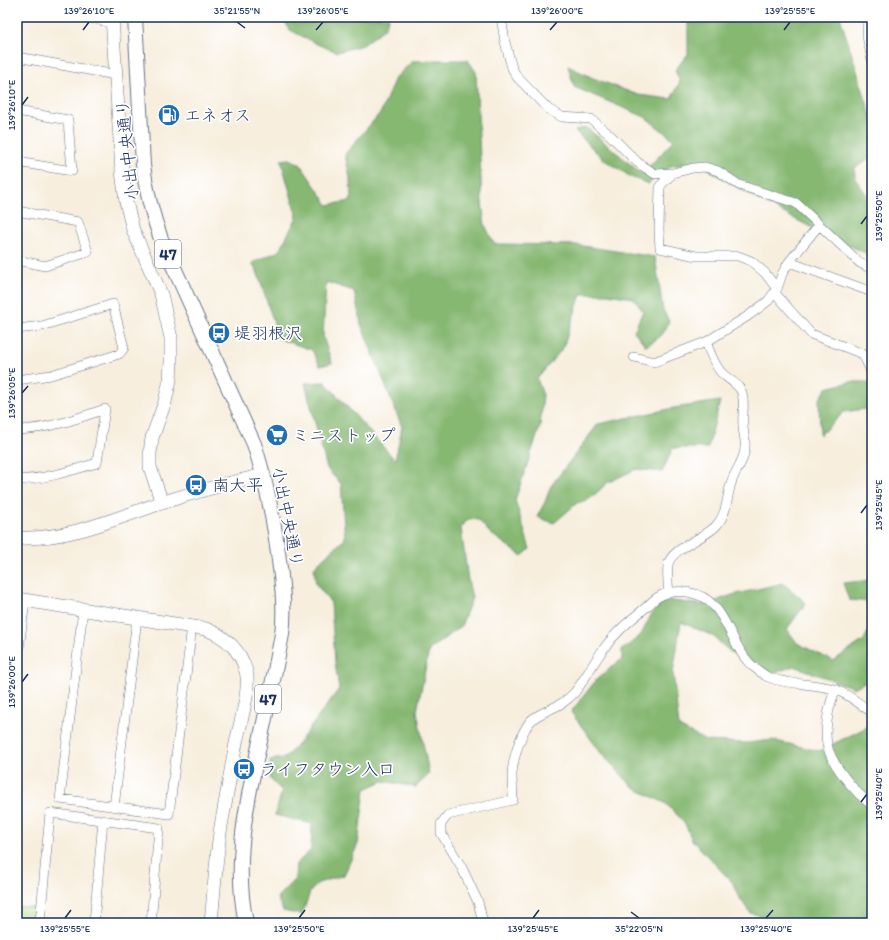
<svg xmlns="http://www.w3.org/2000/svg" width="889" height="940" viewBox="0 0 889 940" font-family="Itim,'Klee One',sans-serif">
<style>
.green{fill:#a9d785;stroke:#628372}
.forest{fill:#86b872;stroke:#507468}
.lines{fill:none;stroke-linecap:round;stroke-linejoin:round}
.street-casing{stroke:#68728a;stroke-width:10}
.secondary-casing{stroke:#68728a;stroke-width:14}
.primary-casing{stroke:#68728a;stroke-width:16}
.street{stroke:#fff;stroke-width:9}
.secondary{stroke:#fff;stroke-width:13}
.primary{stroke:#fff;stroke-width:14}
.ticks{fill:none;stroke:#1b2f5e;stroke-width:1.5}
.labels{text-anchor:middle;stroke-width:3.5;stroke-linejoin:round;paint-order:stroke}
.shield{fill:#fff;stroke:#5f6d8e;stroke-width:1}
.shield-label{font-size:16px;font-weight:bold;fill:#1b2f5e}
.poi-label{font-size:17px;fill:#1b2f5e;stroke:#fff;text-anchor:start}
.street-label{font-size:17px;fill:#1b2f5e;stroke:#fff}
.neatline{fill:none;stroke:#1b2f5e;stroke-width:1.5}
.ticks-label{font-size:10px;text-anchor:middle;fill:#1b2f5e}
</style>
<rect width="100%" height="100%" fill="#fff"/>
<filter id="ink" filterUnits="userSpaceOnUse"><feTurbulence type="fractalNoise" baseFrequency=".025" numOctaves="2"/><feDisplacementMap in="SourceGraphic" scale="8" xChannelSelector="R" yChannelSelector="G"/><feConvolveMatrix kernelMatrix="1 2 1 2 8 2 1 2 1" color-interpolation-filters="sRGB"/></filter>
<filter id="wash" filterUnits="userSpaceOnUse"><feTurbulence type="fractalNoise" baseFrequency=".012" numOctaves="4" result="noise"/><feDisplacementMap in="SourceGraphic" scale="16" xChannelSelector="R" yChannelSelector="G"/><feGaussianBlur stdDeviation="0.9" result="paint"/><feColorMatrix in="noise" values="0 0 0 0 0 0 0 0 0 0 0 0 0 0 0 0 0 1.4 0 .05"/><feComposite in="paint" operator="in"/></filter>
<g filter="url(#wash)">
<rect width="100%" height="100%" fill="#f7eedd"/>
<path class="green" d="M17,906L37,908L35,923H17Z"/>
<path class="forest" d="M282,17H389L384,29L363,45L337,52L319,45L290,30Z
M688,17H840L872,119V156L854,169L856,180L872,202V256C812,229 753,199 699,163L671,166L648,184L631,177L603,159L575,131L586,127L642,174L674,140L645,117L574,87L568,66L593,78L638,95L671,99L680,82L675,70L688,54Z
M437,60H468L476,72L482,202L485,225L494,244L576,245L655,257L663,310L669,321C664,336 659,338 646,346L634,331L643,311L633,298L608,294H581L563,348L537,379L543,395L540,427L515,500L530,549L522,556L490,533L479,520L468,519L461,528L468,580L472,598L461,626L429,650L417,711L429,774L416,787L383,781L365,789L358,844L344,875L318,883L310,892L302,915L283,911L277,897L295,879L296,864L311,850L312,824L275,815L282,791L270,779V760L285,758L298,744L339,689L335,663L331,603L316,584L314,567L323,558L345,539L341,484L327,469L305,383L325,382L395,460L402,427L361,324L354,291L326,282L323,337L332,363L320,366L312,350L279,339L257,271L252,263L279,251L297,217L281,160L290,159L300,164L328,205L351,201L350,178L345,154L381,112L395,78L413,61Z
M850,382H872V408L844,412L820,435L819,400L827,388Z
M720,401L708,448H673L662,472L636,469L607,483L590,499L577,503L554,523L537,517L545,502L551,486L598,424L674,408Z
M872,580V602L849,600L843,583Z
M783,583L806,603L787,629L797,643L833,661L864,640L872,623V678L854,688L794,666L774,673L748,664L728,650L713,636L681,622L673,673L679,727L706,741L747,743L772,740L819,751L869,726L872,729V923H791L750,913L739,897L733,883L692,840L686,826L681,819L665,803L634,788L601,753L571,712L597,679L622,659V650L641,635L652,613L666,600L705,605L732,595Z"/>
</g>
<g filter="url(#ink)">
<g class="lines">
<g class="street-casing">
<path id="street" d="M86,17L112,23
M501,17L505,42L512,68L517,77L548,109L562,117L591,119L610,135L637,162L655,174L673,173L693,168L705,167L718,171L739,185L796,203L860,263L872,269
M868,17L867,36L872,60
M17,57L116,75
M17,111L68,120L72,171L17,162
M673,173L660,186L659,229L660,248L696,256H738L751,261L765,273L777,289
M17,211L78,222L88,252L45,266L17,260
M789,262L872,292
M775,293L811,334L863,354L872,373
M17,329L42,326L113,304L124,348L119,354L51,375L17,380
M634,357L654,362L706,342
M17,430C48,429 76,419 105,409L97,463C70,471 46,479 17,480
M669,593C668,584 667,574 668,565C670,549 705,538 716,526C729,512 726,494 733,478C737,468 745,459 745,447C746,440 743,433 743,426C742,415 745,403 742,393C739,383 726,379 720,371C713,362 710,352 706,342L748,316L768,301L777,289L782,274L789,262L819,225
M83,610L60,799L169,814L192,626
M17,664L25,601
M836,689C829,703 824,729 827,744C830,763 856,794 872,805
M114,807L137,618
M40,923L50,813L159,828L151,923
M94,923L103,820
M483,923L478,902L461,866L441,833V824L448,815L513,800C513,792 512,784 512,776C512,762 522,726 534,718C549,708 562,707 575,692C586,678 594,661 605,647C616,632 630,620 644,609C649,605 653,600 658,597C675,587 701,591 714,606C730,623 736,654 755,668C759,671 764,675 768,677C789,686 814,682 836,690C849,694 860,705 872,712"/>
</g>
<g class="secondary-casing">
<path id="secondary" d="M112,17L122,171L126,202L133,230L161,294L171,338V362L170,380L165,402L152,438L150,453V467L162,503
M17,538C68,540 114,519 161,503C195,492 229,483 264,475
M17,599L206,629C226,637 240,649 246,671C251,688 240,724 236,743C231,770 226,798 221,826C216,858 214,891 211,923"/>
</g>
<g class="primary-casing">
<path id="primary" d="M135,17L143,165C146,191 152,214 161,239L254,444C267,484 275,526 280,568C283,590 285,612 282,634C274,680 263,725 254,770C243,821 235,872 246,923"/>
</g>
<use href="#street" class="street"/>
<use href="#secondary" class="secondary"/>
<use href="#primary" class="primary"/>
</g>
</g>
<path class="ticks" d="M237,22L245,28M83,30L89,22M316,30L323,22M550,30L557,22M784,30L790,22M22,105L28,97M861,224L867,216M22,393L28,386M861,513L867,505M22,682L28,674M861,802L867,794M631,912L639,918M65,918L71,910M299,918L305,910M533,918L539,910M766,918L773,910"/>
<defs>
<g id="fuel-disc" transform="scale(1.15)"><circle r="9.5" fill="#1f6fb2" stroke="#fff"/><path d="M-5.5-6h7V0h2V4h1.3V-2.5L3-4.5l.8-.8L6-3V5H2.5V1h-1V6h-7ZM-4.2-4.7v3.2H.2V-4.7Z" fill="#fff"/></g>
<g id="bus-disc" transform="scale(1.15)"><circle r="9.5" fill="#1f6fb2" stroke="#fff"/><path d="M-5-6H5V4H4V6H2V4H-2V6H-4V4H-5ZM-3.5-4V0h7V-4ZM-3.5 1.2v1.5H-2V1.2ZM2 1.2v1.5H3.5V1.2Z" fill="#fff"/></g>
<g id="supermarket-disc" transform="scale(1.15)"><circle r="9.5" fill="#1f6fb2" stroke="#fff"/><path d="M-6-5.5h2.5l.6 2H6L4.5 2H-2.5L-4.4-4H-6ZM-1.5 3.2a1.3 1.3 0 1 0 .1 0ZM3 3.2a1.3 1.3 0 1 0 .1 0Z" fill="#fff"/></g>
</defs>
<g fill-rule="evenodd">
<use href="#fuel-disc" x="169" y="115"/>
<use href="#bus-disc" x="219" y="333"/>
<use href="#supermarket-disc" x="277" y="435"/>
<use href="#bus-disc" x="196" y="485"/>
<use href="#bus-disc" x="244" y="769"/>
</g>
<g class="labels">
<g class="shield">
<rect x="155" y="240" width="26" height="28" rx="3"/>
<rect x="255" y="685" width="26" height="28" rx="3"/>
</g>
<g class="shield-label">
<text x="168" y="260">47</text>
<text x="268" y="705">47</text>
</g>
<g class="poi-label">
<text x="184" y="121">エネオス</text>
<text x="234" y="339">堤羽根沢</text>
<text x="292" y="441">ミニストップ</text>
<text x="212" y="491">南大平</text>
<text x="260" y="775">ライフタウン入口</text>
</g>
<g class="street-label">
<text transform="translate(127 150) rotate(-96)" y="6">小出中央通り</text>
<text transform="translate(288 517) rotate(79)" y="6">小出中央通り</text>
</g>
</g>
<rect width="889" height="940" fill="none" stroke="#fff" stroke-width="44"/>
<rect x="22" y="22" width="845" height="896" class="neatline"/>
<g class="ticks-label">
<text x="89" y="14">139°26'10"E</text>
<text x="237" y="14">35°21'55"N</text>
<text x="323" y="14">139°26'05"E</text>
<text x="557" y="14">139°26'00"E</text>
<text x="790" y="14">139°25'55"E</text>
<text transform="translate(11 105) rotate(-90)" y="4">139°26'10"E</text>
<text transform="translate(878 216) rotate(-90)" y="4">139°25'50"E</text>
<text transform="translate(11 393) rotate(-90)" y="4">139°26'05"E</text>
<text transform="translate(878 505) rotate(-90)" y="4">139°25'45"E</text>
<text transform="translate(11 682) rotate(-90)" y="4">139°26'00"E</text>
<text transform="translate(878 794) rotate(-90)" y="4">139°25'40"E</text>
<text x="65" y="932">139°25'55"E</text>
<text x="299" y="932">139°25'50"E</text>
<text x="533" y="932">139°25'45"E</text>
<text x="639" y="932">35°22'05"N</text>
<text x="766" y="932">139°25'40"E</text>
</g>
</svg>
